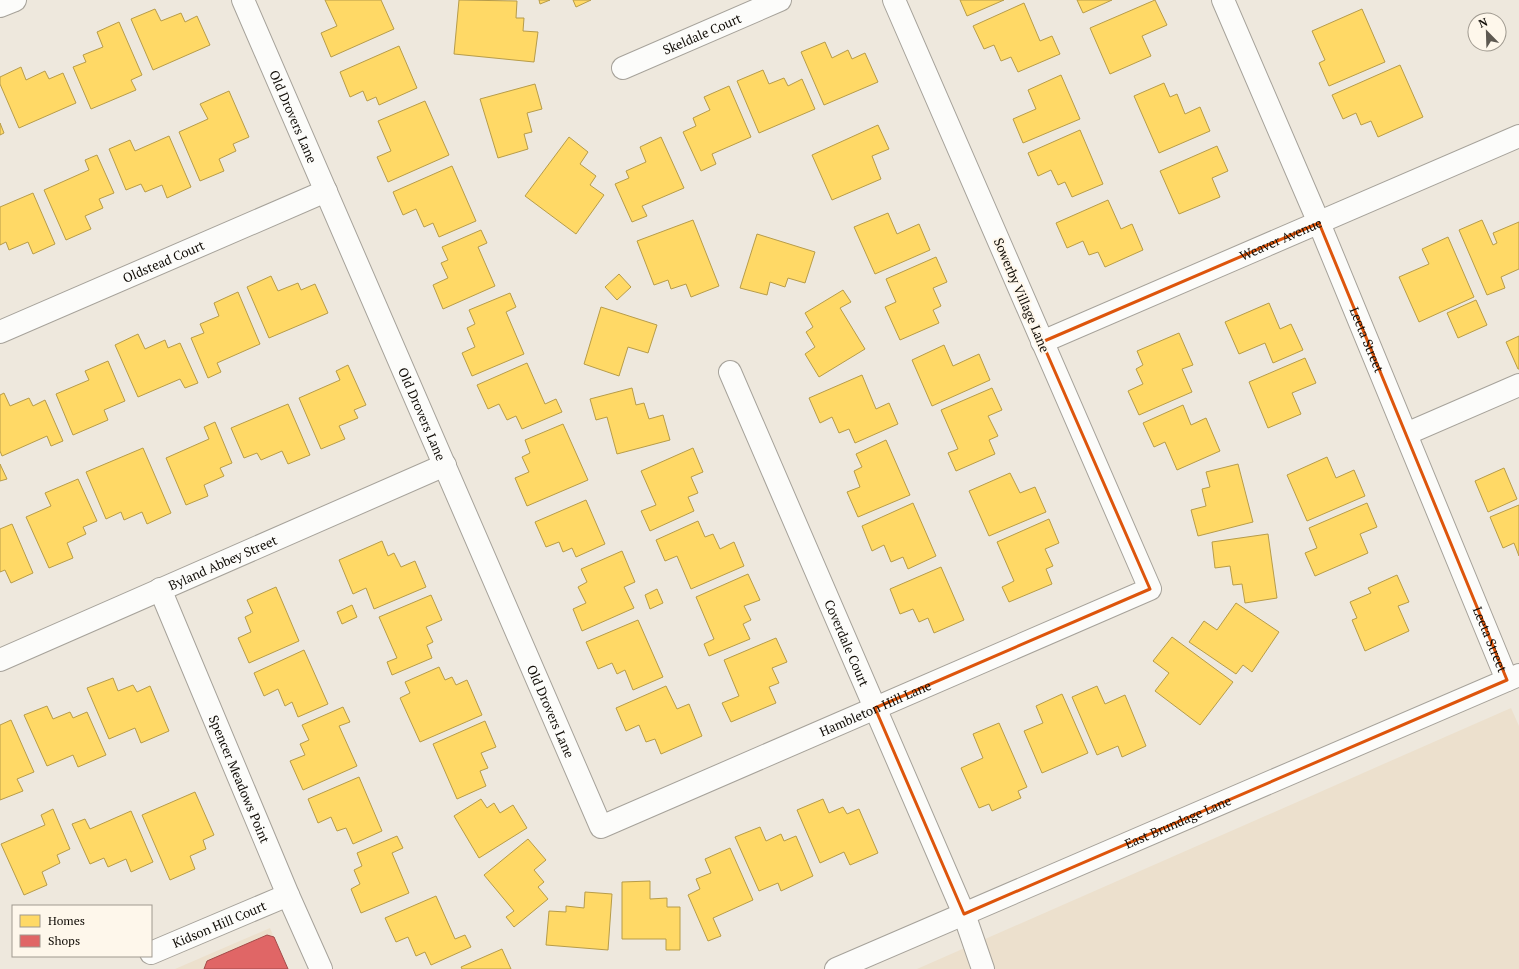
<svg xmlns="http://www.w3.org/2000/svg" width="1519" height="969" viewBox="0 0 1519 969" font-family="'PT Serif',serif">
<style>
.built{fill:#ece0cd}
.homes{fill:#ffd966;stroke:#b79c49}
.shops{fill:#e06666;stroke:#a24b49}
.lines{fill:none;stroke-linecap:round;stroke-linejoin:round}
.minor-casing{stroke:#a6a29a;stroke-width:24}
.major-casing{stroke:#a6a29a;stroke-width:24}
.minor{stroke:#fcfcfa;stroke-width:22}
.major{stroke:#fcfcfa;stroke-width:22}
.marked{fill:none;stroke:#dd550c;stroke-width:3;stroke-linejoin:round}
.labels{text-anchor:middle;stroke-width:4;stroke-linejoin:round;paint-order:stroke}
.street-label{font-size:13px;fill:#100c06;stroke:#fef7eb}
</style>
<rect width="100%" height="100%" fill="#eee8dd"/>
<path class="built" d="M1511,708L1519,726V969H917Z
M270,928L287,969H175Z"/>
<path class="homes" d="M325,0H381L394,29L331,57L321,33L337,26Z
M459,0L517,1L516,18H524L523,31L538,32L534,62L454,54Z
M539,0H550L540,4Z
M573,0H591L576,7Z
M960,0H1004L967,16Z
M1077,0H1112L1083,13Z
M1155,0L1167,25L1142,36L1151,56L1110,74L1090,28Z
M1024,3L1040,41L1052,36L1060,54L1018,72L1011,57L1001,61L994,45L984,49L973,26Z
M155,9L161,21L181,13L185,22L197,16L210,45L153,70L131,19Z
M1362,9L1385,62L1329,86L1319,63L1325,60L1312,31Z
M119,22L142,75L131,80L136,90L91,109L73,67L86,62L83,55L103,47L97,32Z
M825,42L832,58L848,50L852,59L865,53L878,82L824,105L801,52Z
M399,46L417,88L379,105L376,97L367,101L363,91L350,97L340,72Z
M1400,65L1423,117L1378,137L1371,121L1361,125L1356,113L1343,119L1332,95Z
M21,67L26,80L45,71L49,79L63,73L76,103L19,128L0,84V77Z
M763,70L769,84L784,78L788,86L802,79L815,109L759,133L737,81Z
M1061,75L1080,119L1023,143L1013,119L1036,109L1028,90Z
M1164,83L1170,97L1177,94L1185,114L1200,107L1210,131L1159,153L1134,96Z
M535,84L542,109L527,113L532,132L524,134L528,149L498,158L480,99Z
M729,86L751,137L712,154L716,164L701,171L683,132L696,126L693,118L710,110L704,97Z
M229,91L249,137L233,144L236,151L219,159L224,171L200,181L179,132L208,119L200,104Z
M425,101L449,155L388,182L377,157L391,151L378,121Z
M0,123L4,133L0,135Z
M878,125L889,149L872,156L881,179L832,200L812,155Z
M1080,130L1103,184L1072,197L1065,182L1058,185L1051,170L1038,176L1028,153Z
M169,136L191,187L167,198L162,185L145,192L141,184L126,190L109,149L130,140L135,151Z
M569,137L588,152L580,164L596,176L590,185L604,195L576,234L525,196Z
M661,137L684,188L642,206L647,216L632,222L615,184L629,178L626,171L646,162L640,147Z
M1217,146L1228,171L1212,178L1220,197L1179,214L1160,171Z
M97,155L114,193L99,199L103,208L85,216L91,229L66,240L44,190L89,170L85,160Z
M452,166L476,221L439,237L433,223L424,227L416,209L403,215L393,192Z
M33,193L55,244L33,254L28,242L9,250L6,242L0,245V207Z
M1108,200L1121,229L1132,224L1143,250L1105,267L1098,252L1089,255L1083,241L1067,248L1056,223Z
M888,213L897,234L919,224L930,250L875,274L854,227Z
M693,220L719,286L691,297L686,284L671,289L668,280L654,285L637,241Z
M1482,220L1493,245L1497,243L1493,233L1519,222V269L1501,277L1505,288L1487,295L1459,230Z
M481,230L487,243L478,247L495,286L443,309L433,285L448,278L441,263L448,260L442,247Z
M757,234L815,252L805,283L788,278L785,287L770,282L767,295L740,288Z
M1448,237L1474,297L1419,322L1399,277L1429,264L1422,249Z
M936,257L947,282L933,288L941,306L933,310L939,323L900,340L885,307L896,302L886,279Z
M619,274L631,287L617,300L605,287Z
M271,276L278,291L298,283L301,290L315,284L328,313L269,338L247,287Z
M843,290L851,302L840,308L865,349L819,377L805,354L815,347L806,332L813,327L805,313Z
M238,292L260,344L217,363L221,372L208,378L191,338L204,333L200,324L219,316L214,303Z
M510,293L516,307L506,312L524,354L472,376L462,353L475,347L467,328L475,324L469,310Z
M1476,300L1487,325L1458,338L1447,313Z
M1269,303L1280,329L1291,324L1303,350L1273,363L1265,343L1239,354L1225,322Z
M601,307L657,325L648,353L628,347L619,376L584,364Z
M1179,333L1193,365L1182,369L1192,392L1139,415L1128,391L1143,384L1136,369L1143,365L1137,351Z
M138,334L145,349L165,340L168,348L180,343L198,383L185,388L180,379L138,397L115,345Z
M1519,336V369H1518L1506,342Z
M944,345L953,366L979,354L990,380L932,406L912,360Z
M1305,358L1316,383L1292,393L1301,414L1268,428L1249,382Z
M108,361L125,401L104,410L108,420L73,435L56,394L89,380L85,371Z
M527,363L545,404L556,399L562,412L522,429L516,416L507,420L499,404L488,409L477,385Z
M348,365L366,405L354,410L358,418L339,426L345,439L321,449L299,398L340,380L336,371Z
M862,375L876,409L889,403L898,424L855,443L849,429L839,433L832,417L820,423L809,398Z
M632,388L636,405L644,403L649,419L663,415L670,440L617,454L607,417L596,420L590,399Z
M992,388L1002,410L988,416L998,436L989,440L995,454L956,471L948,453L958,449L941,410Z
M4,393L10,406L29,398L33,406L45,400L63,441L51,446L47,436L2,456L0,451V395Z
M288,404L310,455L288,464L282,451L261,460L257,453L244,458L231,428Z
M1183,405L1191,425L1206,418L1220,451L1177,470L1165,442L1154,447L1143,423Z
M215,422L232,463L220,468L224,476L204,485L208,496L186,505L166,458L209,439L204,427Z
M563,424L588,480L527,506L515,478L529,472L522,457L530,453L525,440Z
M886,440L910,495L858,517L847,492L860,487L854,471L862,467L856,454Z
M143,448L171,513L147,524L142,512L124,520L121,512L106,519L86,472Z
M693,448L703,472L691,477L698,493L688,497L694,511L650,531L641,511L656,505L641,471Z
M1327,457L1336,478L1354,470L1365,496L1307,521L1287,475Z
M0,464L7,479L0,481Z
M1238,464L1253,522L1198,536L1191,510L1206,506L1202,489L1210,487L1206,472Z
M1504,468L1517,499L1488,512L1475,481Z
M1010,473L1020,493L1035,487L1046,512L989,536L969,491Z
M78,479L97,521L83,527L86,534L67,543L73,558L49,568L26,517L51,506L45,493Z
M586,500L605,544L576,557L572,548L563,552L559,542L546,547L535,522Z
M913,503L936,556L908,569L903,557L891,562L884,545L872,551L862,526Z
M1367,503L1377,527L1360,534L1368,553L1315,576L1305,553L1317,548L1309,528Z
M1519,505V556L1514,543L1503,548L1490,517Z
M1049,519L1059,543L1045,549L1053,566L1046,569L1052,584L1009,602L1002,587L1014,581L997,542Z
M698,521L705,537L713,534L720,549L734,542L744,566L691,589L677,556L665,561L656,540Z
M12,524L33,573L11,583L5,570L0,572V529Z
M1268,534L1277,598L1245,603L1242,584L1233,585L1230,566L1215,568L1212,542Z
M382,541L388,556L394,553L401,567L415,561L426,587L374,609L366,588L353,594L339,560Z
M622,551L635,582L624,587L634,608L582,631L573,609L586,603L578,587L587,582L581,569Z
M941,567L964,620L934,633L928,618L919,622L913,609L900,614L890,589Z
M748,574L760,600L744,606L751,620L743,624L750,639L709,656L704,644L714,639L696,597Z
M1397,575L1409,602L1398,606L1409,631L1365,651L1352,620L1357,618L1350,602L1371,593L1368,588Z
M276,587L299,641L249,663L238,638L251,632L245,617L253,613L247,600Z
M657,589L663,603L650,609L645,595Z
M431,595L442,620L426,627L433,642L427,645L432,658L392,675L387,662L397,658L379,617Z
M1236,603L1279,632L1252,672L1243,665L1236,674L1189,642L1204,621L1217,630Z
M352,605L357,617L342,624L337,612Z
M638,620L663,677L633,690L625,670L617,674L612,663L598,669L586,642Z
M1172,637L1233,682L1200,725L1155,691L1169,673L1153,661Z
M776,638L787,662L772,668L779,683L769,687L776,703L731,722L722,703L739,696L724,660Z
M304,650L328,704L298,717L292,702L285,706L278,689L264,696L254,673Z
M439,667L445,680L452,677L456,685L467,680L482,715L420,742L400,698L410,693L405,682Z
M113,678L118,691L133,685L137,692L150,686L169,731L141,743L135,728L109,739L87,688Z
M666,686L677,709L689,704L702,736L661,754L655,739L646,742L639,725L626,731L616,708Z
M1097,686L1105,704L1125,695L1146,746L1122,757L1118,746L1097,755L1072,697Z
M1062,694L1088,753L1042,773L1024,731L1043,723L1036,706Z
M47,706L53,719L70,712L73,718L87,712L106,755L78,767L73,755L47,766L24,715Z
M343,707L350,722L339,726L357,766L303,790L290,761L305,755L300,744L309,740L302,725Z
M11,720L34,772L17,779L23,791L0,800V725Z
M485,721L496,747L481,753L488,768L480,771L486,786L457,799L433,744Z
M999,723L1027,787L1018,791L1021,798L992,811L989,804L979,808L961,768L983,758L973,734Z
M359,777L382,831L353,844L346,828L337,831L331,817L318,823L308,799Z
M195,792L214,835L203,840L206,849L190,856L195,869L170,880L142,815Z
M481,799L487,808L494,803L500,813L513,805L527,828L479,858L454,816Z
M823,799L829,813L843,807L847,814L859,809L878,853L850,865L844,852L820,863L797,810Z
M53,809L70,849L57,855L60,863L42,872L47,885L24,895L1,844L45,825L41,815Z
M131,811L153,862L131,872L126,859L108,867L104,858L90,864L72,824L85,819L90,829Z
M760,827L766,841L781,834L784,841L796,836L813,876L781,891L778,883L759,891L735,837Z
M397,836L403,848L392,853L409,893L361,913L351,889L360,884L354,870L362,866L357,853Z
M528,839L546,860L534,870L544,882L538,887L548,899L514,927L506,917L514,911L484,875Z
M730,848L753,900L713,918L721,936L708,941L688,895L700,889L696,879L711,873L705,859Z
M650,881V899L667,898V907H680V950H666V939H622V882Z
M585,892L612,894L608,950L546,945L549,911L566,912V906L584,908Z
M436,896L455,939L465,935L471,947L431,965L425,952L416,956L408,937L396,942L385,918Z
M502,949L511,969H462L461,967Z"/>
<path class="shops" d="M267,935L274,937L288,969H204L207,961Z"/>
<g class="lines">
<g class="minor-casing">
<g id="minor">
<path id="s1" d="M243,0L601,827L1150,589L894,0"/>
<path id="s2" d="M1223,0L1319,223L1507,680"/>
<path d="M0,6L15,0"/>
<path id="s3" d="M623,68L780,0"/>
<path id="s4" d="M0,332L326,191"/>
<path id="s5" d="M1042,342L1519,136"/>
<path id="s6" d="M730,372L964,914L983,969"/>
<path d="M1406,434L1519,385"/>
<path id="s7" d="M160,589L288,895L321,969"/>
<path id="s8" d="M0,660L445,465"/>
<path id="s9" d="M151,953L288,895"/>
</g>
</g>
<g class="major-casing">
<g id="major">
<path id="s10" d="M836,969L1519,675"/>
</g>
</g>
<use href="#minor" class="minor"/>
<use href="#major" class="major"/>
</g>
<path class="marked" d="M1319,223L1507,680L964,914L875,708L1150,589L1042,342Z"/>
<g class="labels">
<g class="street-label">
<text dy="5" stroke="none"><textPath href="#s3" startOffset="86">Skeldale Court</textPath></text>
<text dy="5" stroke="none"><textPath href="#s1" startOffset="127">Old Drovers Lane</textPath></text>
<text dy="5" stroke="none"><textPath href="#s5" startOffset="260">Weaver Avenue</textPath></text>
<text dy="5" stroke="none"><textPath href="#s4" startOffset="178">Oldstead Court</textPath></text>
<text transform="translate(1022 295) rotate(67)" y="5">Sowerby Village Lane</text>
<text dy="5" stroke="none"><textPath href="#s2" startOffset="369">Leeta Street</textPath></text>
<text dy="5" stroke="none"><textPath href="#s1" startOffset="451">Old Drovers Lane</textPath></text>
<text dy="5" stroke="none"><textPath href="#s8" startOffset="243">Byland Abbey Street</textPath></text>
<text dy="5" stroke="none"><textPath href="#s2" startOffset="693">Leeta Street</textPath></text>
<text dy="5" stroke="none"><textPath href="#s6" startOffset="295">Coverdale Court</textPath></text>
<text dy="5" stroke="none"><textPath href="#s1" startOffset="1200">Hambleton Hill Lane</textPath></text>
<text dy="5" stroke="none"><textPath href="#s1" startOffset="775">Old Drovers Lane</textPath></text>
<text dy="5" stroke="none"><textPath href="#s7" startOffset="206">Spencer Meadows Point</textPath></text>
<text dy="5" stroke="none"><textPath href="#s10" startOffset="372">East Brundage Lane</textPath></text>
<text dy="5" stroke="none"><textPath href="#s9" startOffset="74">Kidson Hill Court</textPath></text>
</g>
</g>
<rect x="12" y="905" width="140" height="52" fill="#fef7eb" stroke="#9f998f"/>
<rect x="20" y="915" width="20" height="12" fill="#ffd966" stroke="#9f998f"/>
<text x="48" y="925" font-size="12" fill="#100c06">Homes</text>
<rect x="20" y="935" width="20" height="12" fill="#e06666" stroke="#9f998f"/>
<text x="48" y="945" font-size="12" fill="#100c06">Shops</text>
<g transform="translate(1487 32) rotate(337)"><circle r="19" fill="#fef7eb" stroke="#9f998f"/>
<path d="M0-3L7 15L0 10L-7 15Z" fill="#5e5951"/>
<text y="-6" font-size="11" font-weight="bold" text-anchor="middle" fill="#100c06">N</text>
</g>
</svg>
